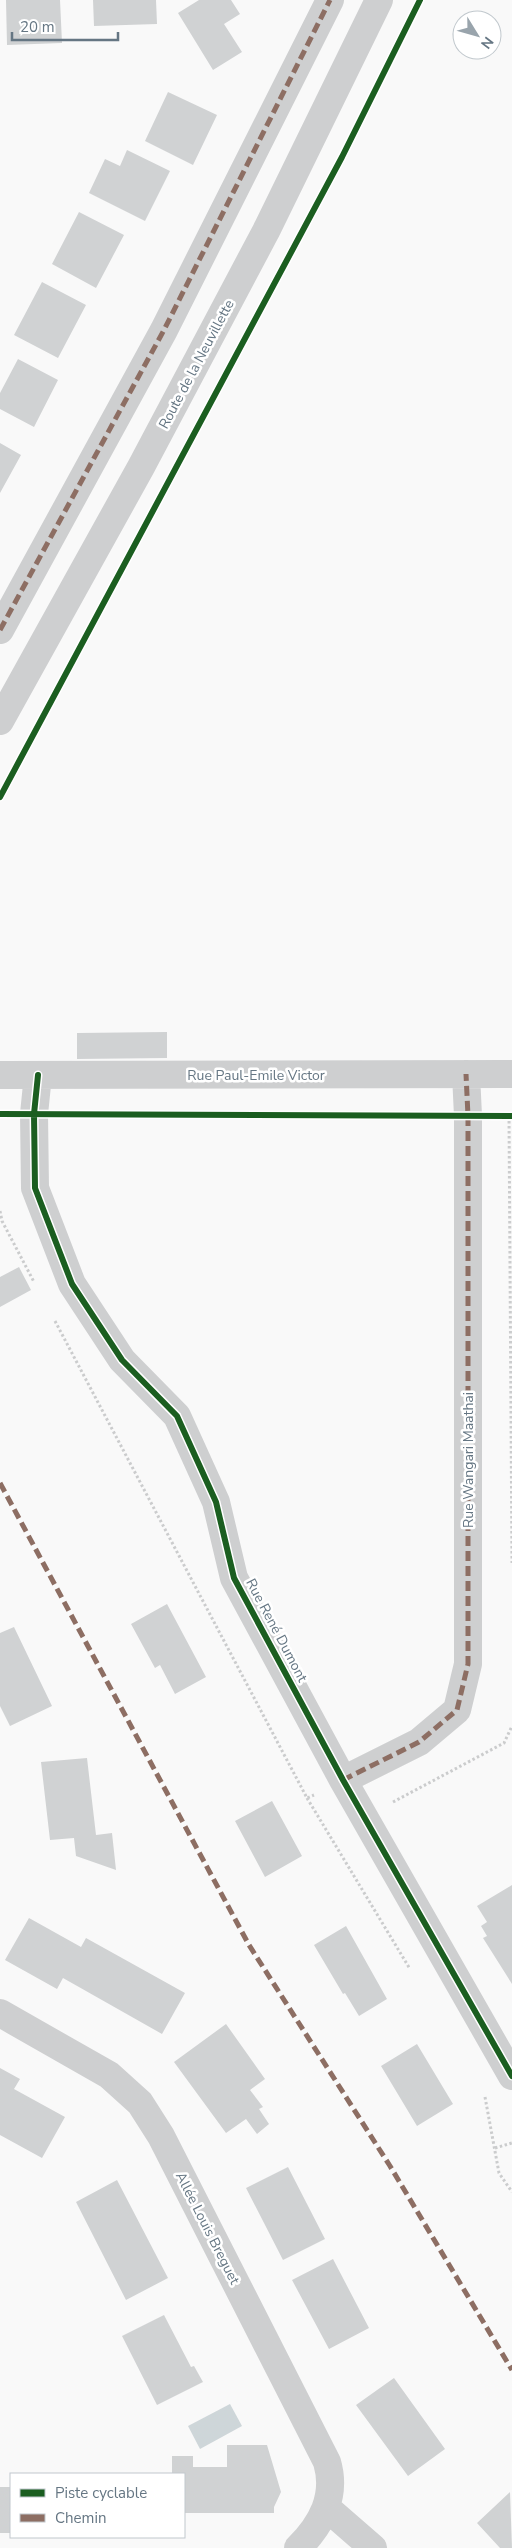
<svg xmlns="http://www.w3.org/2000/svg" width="512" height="2548" viewBox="0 0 512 2548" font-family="'Nunito Sans',sans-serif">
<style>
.water{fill:#ced6d9}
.building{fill:#d0d2d3}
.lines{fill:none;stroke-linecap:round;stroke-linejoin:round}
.path{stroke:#cbcccd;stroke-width:3;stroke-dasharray:2.5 2.5;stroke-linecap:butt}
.minor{stroke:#cecfd0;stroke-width:28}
.quiet{stroke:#8d6e63;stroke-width:5;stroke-dasharray:10 5;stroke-linecap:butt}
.cycleway-casing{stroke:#fff;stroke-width:9}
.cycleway{stroke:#1b5e20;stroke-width:6}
.labels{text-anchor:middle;stroke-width:5;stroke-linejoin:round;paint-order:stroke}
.street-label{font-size:14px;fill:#657683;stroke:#fff}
</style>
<rect width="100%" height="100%" fill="#f9f9f9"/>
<path class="water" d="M230,2404L242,2426L200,2449L188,2426Z"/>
<path class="building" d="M6,0H60L62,43L7,45Z
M93,0H156L157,24L94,26Z
M199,0H231L240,14L224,24L242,52L213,70L178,13Z
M168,92L217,115L193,165L145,141Z
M127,150L170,171L145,221L89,193L105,159L120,166Z
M79,212L124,235L96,288L52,264Z
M42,282L86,305L58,358L14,335Z
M18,359L58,380L34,427L0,409V393Z
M0,443L21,455L0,493Z
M167,1032V1058L77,1059V1033Z
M19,1267L31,1290L0,1307V1277Z
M167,1604L206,1677L175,1694L160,1665L155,1668L131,1624Z
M14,1627L52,1706L10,1726L0,1706V1633Z
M87,1758L96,1835L112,1833L116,1870L76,1856L74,1838L50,1840L41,1762Z
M272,1801L302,1856L265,1877L235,1821Z
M512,1885V1984L483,1938L487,1936L481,1926L487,1922L477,1906Z
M29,1918L81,1947L86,1938L185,1993L162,2034L63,1978L57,1989L5,1960Z
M346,1926L387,1999L359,2016L345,1993L343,1994L314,1945Z
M226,2024L265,2079L250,2090L263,2107L259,2109L269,2124L257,2134L246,2119L226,2133L174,2062Z
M417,2044L453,2104L417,2126L381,2066Z
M0,2068L20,2079L14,2089L65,2117L42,2158L0,2135Z
M288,2167L325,2239L283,2260L246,2188Z
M117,2180L168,2278L126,2300L76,2202Z
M333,2259L369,2328L329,2349L292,2280Z
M164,2315L191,2367L194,2366L203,2382L157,2405L122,2336Z
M394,2378L445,2449L408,2476L356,2405Z
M227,2445H267L281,2492L274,2507V2513H184V2474H172V2456H193V2467H227Z
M0,2487H11V2533H0Z
M510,2492L512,2548H500L477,2523Z"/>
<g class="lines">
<path class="path" d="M509,1116L512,1563
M0,1211L2,1221L34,1282
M55,1321L307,1798L314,1795
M307,1798L410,1969
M393,1802L504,1743L512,1726
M485,2097L499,2173L512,2192
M495,2148L512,2143"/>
<path class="minor" d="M0,630L164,330L330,0
M0,721L141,467L266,231L379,0
M0,1075L512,1074
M38,1075L34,1114L35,1188L72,1284L122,1360L177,1416L216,1502L234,1578L343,1780L512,2076
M343,1780L419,1742L457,1710L468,1664V1116L466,1074
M0,2013L109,2075L140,2103L161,2136L327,2462C337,2496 322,2524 298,2548
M327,2508L373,2548"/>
<path class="quiet" d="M0,630L164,330L330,0
M0,1483L249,1945L390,2166L512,2370
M343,1780L419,1742L457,1710L468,1664V1116L466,1074"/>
<g class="cycleway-casing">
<path id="cycleway" d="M0,797L342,157L420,0
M38,1075L34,1114L35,1188L72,1284L122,1360L177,1416L216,1502L234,1578L343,1780L512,2076
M0,1114L512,1116"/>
</g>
<use href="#cycleway" class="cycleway"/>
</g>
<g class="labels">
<g class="street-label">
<text transform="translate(196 364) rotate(-62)" y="5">Route de la Neuvillette</text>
<text x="256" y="1080">Rue Paul-Emile Victor</text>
<text transform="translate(468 1460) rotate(-90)" y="5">Rue Wangari Maathai</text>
<text transform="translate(277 1630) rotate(62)" y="5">Rue René Dumont</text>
<text transform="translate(208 2228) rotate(63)" y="5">Allée Louis Breguet</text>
</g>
</g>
<rect x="10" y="2473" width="175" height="65" fill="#ffffff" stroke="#c1c8cd"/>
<rect x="20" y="2489" width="25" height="8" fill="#1b5e20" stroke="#c1c8cd"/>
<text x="55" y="2498" font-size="15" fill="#657683">Piste cyclable</text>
<rect x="20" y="2514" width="25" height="8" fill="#8d6e63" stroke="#c1c8cd"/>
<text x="55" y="2523" font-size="15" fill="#657683">Chemin</text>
<g transform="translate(477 35) rotate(127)"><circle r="24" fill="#ffffff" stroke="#c1c8cd"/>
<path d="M0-4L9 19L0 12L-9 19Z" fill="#99a4ac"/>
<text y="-8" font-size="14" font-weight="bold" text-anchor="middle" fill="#657683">N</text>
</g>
<path d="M12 32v8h106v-8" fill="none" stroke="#657683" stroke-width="2.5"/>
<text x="20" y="32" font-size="15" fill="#657683" stroke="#ffffff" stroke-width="4" paint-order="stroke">20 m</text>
</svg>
